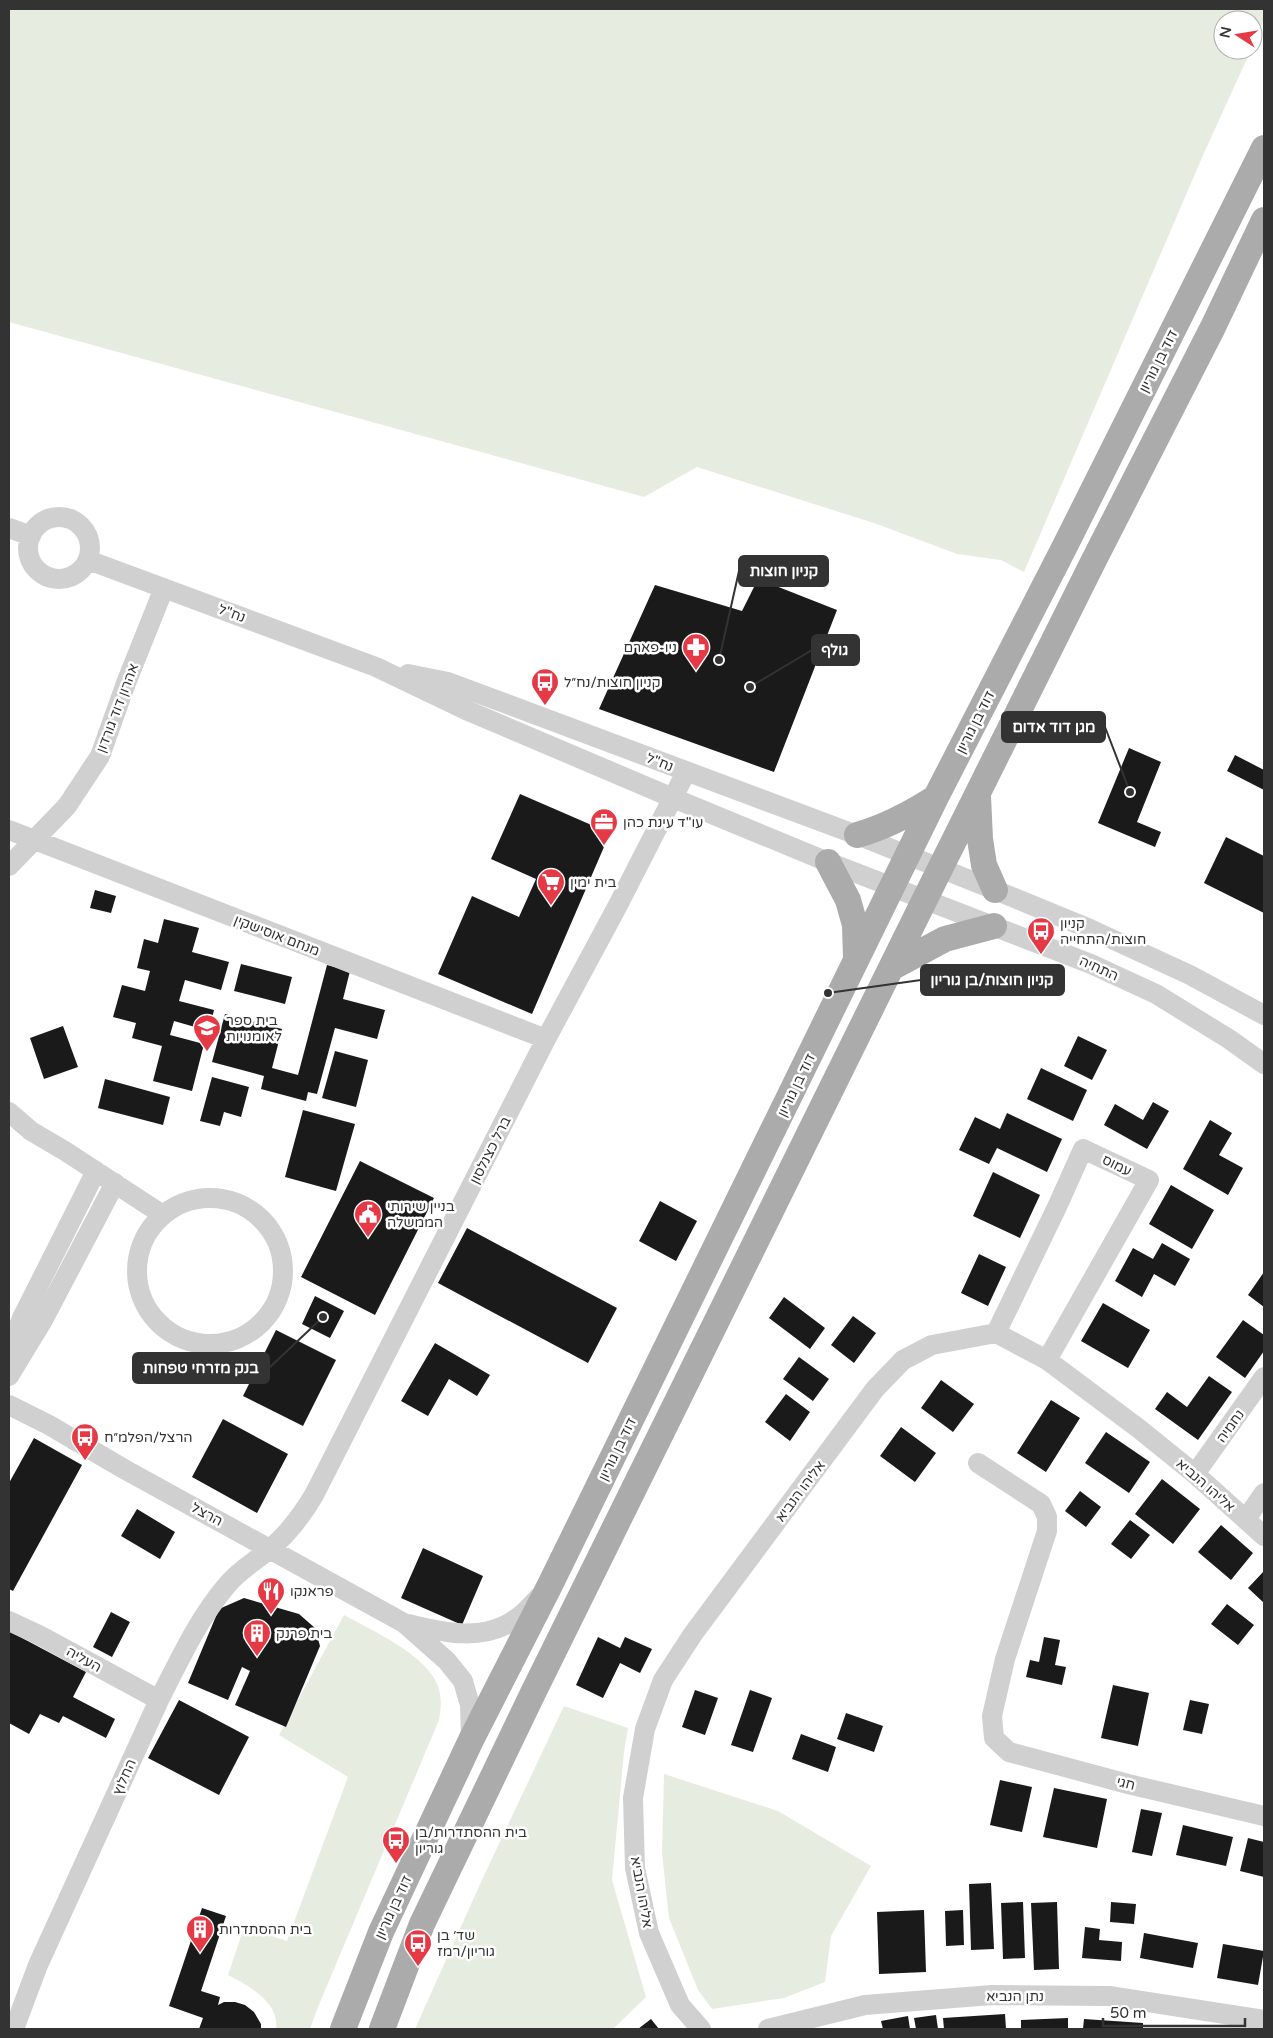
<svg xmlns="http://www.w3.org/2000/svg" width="1273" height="2038" viewBox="0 0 1273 2038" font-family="'Varela Round',Heebo,sans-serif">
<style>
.green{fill:#e6ecdf}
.building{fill:#1a1a1a}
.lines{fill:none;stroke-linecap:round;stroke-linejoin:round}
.minor{stroke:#d0d0d0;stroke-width:20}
.major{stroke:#ababab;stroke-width:26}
.labels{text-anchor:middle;stroke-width:5;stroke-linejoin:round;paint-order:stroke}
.street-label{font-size:14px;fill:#333;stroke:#fff}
.poi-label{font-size:14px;fill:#333;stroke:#fff;text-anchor:start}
.leader{fill:none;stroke:#333;stroke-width:2}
.callout-dot{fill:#333;stroke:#fff;stroke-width:2}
.callout{fill:#333;stroke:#333;stroke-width:2}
.callout-label{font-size:15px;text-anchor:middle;font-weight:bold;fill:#fff}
</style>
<rect width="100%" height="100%" fill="#fff"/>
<path class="green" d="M9,9H1264V20L1253,45V20H1223V50H1251L1204,153L1024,572L1001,560L957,554L877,524L697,467L644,497L9,322Z
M344,1615C371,1630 427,1655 438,1686C442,1698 441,1708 439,1720L318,2007L310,2029H276C280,2003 248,1985 228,1975L244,1927L287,1941L348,1777L279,1735Z
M564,1706L628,1728L624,1752L612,1880L646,1997L613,2029H415L481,1882Z
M664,1774L778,1811L871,1866L831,1936L825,1982L784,1998L712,2009L698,1990L669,1918L662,1853Z"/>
<path class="building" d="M758,579L837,610L774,772L599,709L655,585L742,611Z
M1129,748L1161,762L1137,822L1161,832L1155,847L1098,823Z
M1235,755L1264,770V790L1227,771Z
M520,794L610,833L532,1014L438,974L472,896L519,917L536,879L491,859Z
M1226,837L1264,856V913L1204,883Z
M95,890L116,896L111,913L90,908Z
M164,919L199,928L192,952L229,962L221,990L185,980L179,1001L214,1010L209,1031L174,1021L170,1035L204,1044L192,1091L153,1081L162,1046L132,1038L136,1023L113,1017L122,985L145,991L150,971L137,968L144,939L158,943Z
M241,964L292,977L285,1004L234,991Z
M327,965L350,971L343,999L385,1010L377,1039L335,1028L317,1094L308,1092L306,1101L261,1089L264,1076L212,1062L225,1014L282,1029L272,1068L298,1075Z
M63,1026L78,1067L44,1079L30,1038Z
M1078,1036L1107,1050L1092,1080L1064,1066Z
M335,1051L368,1060L356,1107L322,1098Z
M1041,1068L1087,1090L1073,1121L1027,1099Z
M212,1077L249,1087L241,1117L224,1112L220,1126L200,1121Z
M105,1079L170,1097L163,1125L98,1108Z
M1153,1102L1169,1111L1147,1149L1104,1125L1115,1104L1143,1120Z
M303,1110L355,1124L336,1191L285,1177Z
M1007,1113L1062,1139L1047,1172L997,1148L989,1164L959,1150L975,1117L1000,1129Z
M1210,1120L1232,1133L1219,1155L1243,1168L1228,1195L1183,1169Z
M360,1161L434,1198L375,1315L301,1277Z
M993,1172L1040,1195L1020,1238L973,1216Z
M1171,1185L1214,1210L1192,1249L1149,1224Z
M660,1201L697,1221L676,1261L639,1241Z
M467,1228L617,1308L588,1363L438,1283Z
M1162,1243L1190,1259L1175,1286L1154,1274L1142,1297L1115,1281L1133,1248L1153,1259Z
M979,1254L1006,1267L988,1306L961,1293Z
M1264,1272V1307L1248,1295Z
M315,1296L344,1311L330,1338L302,1324Z
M784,1297L825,1328L810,1349L769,1318Z
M1103,1303L1150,1330L1128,1368L1081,1341Z
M853,1316L876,1333L854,1363L831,1345Z
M1243,1320L1264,1335V1351L1245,1378L1216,1357Z
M276,1330L336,1360L303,1426L243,1396Z
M435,1343L490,1375L477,1396L449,1379L428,1416L401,1401Z
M799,1357L829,1379L813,1401L783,1379Z
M1209,1376L1232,1392L1198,1440L1155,1409L1167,1392L1187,1407Z
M941,1380L974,1404L953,1432L921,1408Z
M786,1394L810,1412L790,1441L765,1422Z
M1051,1400L1080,1418L1046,1472L1017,1453Z
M223,1419L288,1454L257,1513L192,1477Z
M901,1427L936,1453L915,1482L880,1456Z
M1106,1432L1150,1462L1129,1493L1085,1463Z
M34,1438L82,1465L13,1591L9,1589V1483Z
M1162,1479L1200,1509L1173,1544L1135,1514Z
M1080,1491L1101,1507L1086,1527L1065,1511Z
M137,1509L175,1532L160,1559L121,1536Z
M1130,1520L1150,1535L1131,1559L1111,1544Z
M1221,1525L1253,1553L1231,1580L1198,1552Z
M423,1548L483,1576L462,1625L401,1598Z
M1264,1571V1603L1248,1588Z
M244,1598L299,1614L315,1628L320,1646L286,1727L235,1705L250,1671L242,1667L228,1700L188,1683L219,1609Z
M1227,1604L1254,1625L1238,1645L1211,1624Z
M111,1612L130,1622L112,1657L93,1647Z
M9,1631L86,1672L73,1697L115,1719L106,1738L63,1716L59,1723L40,1714L29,1734L9,1723Z
M598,1637L620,1648L625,1637L652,1649L640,1673L620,1663L603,1698L576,1685Z
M1044,1637L1060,1640L1055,1665L1066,1667L1062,1685L1026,1677L1030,1660L1039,1662Z
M1113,1685L1149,1693L1138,1746L1101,1738Z
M695,1690L718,1698L705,1735L682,1727Z
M750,1690L772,1698L753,1752L731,1745Z
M179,1700L249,1737L219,1795L148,1758Z
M1190,1700L1209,1704L1202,1734L1183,1730Z
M846,1713L883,1726L874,1752L837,1739Z
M801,1734L836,1747L828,1772L792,1759Z
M1000,1780L1032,1787L1022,1832L990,1825Z
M1054,1788L1107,1799L1097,1848L1043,1837Z
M1141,1809L1162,1813L1152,1856L1132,1852Z
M1183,1825L1233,1837L1226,1866L1176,1855Z
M1248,1838L1264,1842V1877L1240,1871Z
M991,1883L994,1949L971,1950L969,1884Z
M1023,1902L1025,1958L1003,1959L1001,1903Z
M1057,1902L1059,1969L1034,1970L1031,1903Z
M1111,1902L1136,1904L1134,1924L1110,1922Z
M202,1908L226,1916L201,1991L220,1997L218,2005L224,2002H235L245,2005L254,2012L261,2024V2029H199L203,2018L169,2006Z
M924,1910L926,1972L879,1974L877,1912Z
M963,1910L964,1945L946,1946L945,1911Z
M1085,1927L1100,1929L1099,1940L1122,1942L1121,1961L1082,1958Z
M1144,1933L1198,1943L1193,1968L1140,1958Z
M1223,1944L1264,1951L1258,1985L1217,1978Z
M1005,2014L1006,2029H944L943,2018Z
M936,2015L938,2029H916L914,2018Z
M908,2016L910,2029H883L881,2021Z
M1068,2018V2029H1021V2020Z
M651,2019L659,2029H638Z
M1084,2019L1143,2023V2029H1083Z"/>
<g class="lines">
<path class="minor" d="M28 548a31 31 0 1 1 62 0a31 31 0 1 1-62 0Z
M9,528L31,536
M88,560L376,667L466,710L673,798L828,862L1091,964L1156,994L1229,1039L1264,1064
M408,674L448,682L857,835L995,890L1090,929L1190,975L1264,1015
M9,830L546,1039
M9,866L67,806L100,756L126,683L164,588
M9,1112L31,1131L65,1151L163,1215
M137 1271a73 73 0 1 1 146 0a73 73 0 1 1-146 0Z
M996,1333L1057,1207L1083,1149L1149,1180L1047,1360
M9,1351L22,1318L96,1171
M9,1376L43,1320L115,1183
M9,1405L49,1425L124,1469L404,1623L447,1661L463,1681L470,1705L471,1738
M978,1463L1041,1504L1047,1517V1531L1005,1659L992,1716L994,1738L1009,1752L1128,1784L1264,1816
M1195,1474L1264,1377
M1246,1519L1264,1493
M9,1621L41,1636L159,1700
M408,1624C443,1633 485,1642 517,1618C525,1613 532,1604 539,1597
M14,2029L38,1965L159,1700C179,1661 198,1619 227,1585C239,1570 256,1561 271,1548C289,1533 302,1515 314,1495L546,1039L617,907L686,772
M701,2029L680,2005L649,1933L635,1868L633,1798L645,1729L663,1680L693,1634L875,1389L903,1360L932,1345L996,1333L1047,1360L1138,1428L1195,1474L1264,1536
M768,2029L865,2005L992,1995L1109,1996L1264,2020"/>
<path class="major" d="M978,796L980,839L984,865L995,890
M857,835C886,827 910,814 935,798
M828,862L848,900L855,925L856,958
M891,968L945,939L994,926
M343,2029L381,1932L471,1740L550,1585L936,797L1065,546L1264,148
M382,2029L422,1924L533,1693L925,899L1094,560L1213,327L1264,220"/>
</g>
<defs>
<g id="pharmacy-pin" transform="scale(1.4375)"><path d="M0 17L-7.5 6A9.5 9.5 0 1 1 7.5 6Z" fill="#e63946" stroke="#fff"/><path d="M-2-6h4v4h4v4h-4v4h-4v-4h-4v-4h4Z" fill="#fff"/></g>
<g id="bus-pin" transform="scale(1.4375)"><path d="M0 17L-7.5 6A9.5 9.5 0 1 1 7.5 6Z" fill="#e63946" stroke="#fff"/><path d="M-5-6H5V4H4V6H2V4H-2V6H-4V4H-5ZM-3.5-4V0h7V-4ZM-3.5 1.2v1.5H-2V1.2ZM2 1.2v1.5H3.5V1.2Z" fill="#fff"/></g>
<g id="office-pin" transform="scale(1.4375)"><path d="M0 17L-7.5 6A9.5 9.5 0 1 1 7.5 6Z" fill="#e63946" stroke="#fff"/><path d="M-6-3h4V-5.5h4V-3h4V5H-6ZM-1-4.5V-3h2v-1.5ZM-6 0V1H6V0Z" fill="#fff"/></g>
<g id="supermarket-pin" transform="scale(1.4375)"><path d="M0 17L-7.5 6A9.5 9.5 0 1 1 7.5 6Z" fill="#e63946" stroke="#fff"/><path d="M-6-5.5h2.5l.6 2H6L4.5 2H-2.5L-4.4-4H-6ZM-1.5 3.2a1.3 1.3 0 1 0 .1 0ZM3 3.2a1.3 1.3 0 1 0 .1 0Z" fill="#fff"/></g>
<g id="school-pin" transform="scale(1.4375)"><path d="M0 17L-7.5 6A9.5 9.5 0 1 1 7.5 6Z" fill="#e63946" stroke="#fff"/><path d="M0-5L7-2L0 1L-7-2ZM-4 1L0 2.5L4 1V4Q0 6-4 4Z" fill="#fff"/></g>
<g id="civic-pin" transform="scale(1.4375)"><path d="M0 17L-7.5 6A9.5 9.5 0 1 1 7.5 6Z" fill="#e63946" stroke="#fff"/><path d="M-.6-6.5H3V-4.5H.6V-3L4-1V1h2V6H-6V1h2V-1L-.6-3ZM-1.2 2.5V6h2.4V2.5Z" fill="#fff"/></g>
<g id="restaurant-pin" transform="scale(1.4375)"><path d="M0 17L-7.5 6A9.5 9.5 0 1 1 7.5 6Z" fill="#e63946" stroke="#fff"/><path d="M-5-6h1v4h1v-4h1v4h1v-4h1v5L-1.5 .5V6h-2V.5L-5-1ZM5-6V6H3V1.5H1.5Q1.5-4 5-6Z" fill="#fff"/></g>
<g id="building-pin" transform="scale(1.4375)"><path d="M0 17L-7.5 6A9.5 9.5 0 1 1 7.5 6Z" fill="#e63946" stroke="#fff"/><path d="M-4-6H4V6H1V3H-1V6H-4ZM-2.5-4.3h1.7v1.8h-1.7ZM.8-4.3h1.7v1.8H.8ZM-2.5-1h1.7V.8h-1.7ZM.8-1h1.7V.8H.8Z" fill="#fff"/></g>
</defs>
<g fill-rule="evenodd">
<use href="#pharmacy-pin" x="696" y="647"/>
<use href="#bus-pin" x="545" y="682"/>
<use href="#office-pin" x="604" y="822"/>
<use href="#supermarket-pin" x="551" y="882"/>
<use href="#bus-pin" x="1041" y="931"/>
<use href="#school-pin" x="207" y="1028"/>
<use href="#civic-pin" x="368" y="1214"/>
<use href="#bus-pin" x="85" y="1437"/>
<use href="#restaurant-pin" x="271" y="1591"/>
<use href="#building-pin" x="257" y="1633"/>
<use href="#bus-pin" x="396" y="1840"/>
<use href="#building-pin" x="200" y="1929"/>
<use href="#bus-pin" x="418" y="1943"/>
</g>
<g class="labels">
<g class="street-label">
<text transform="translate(1158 361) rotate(-63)" y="5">דוד בן גוריון</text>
<text transform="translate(232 613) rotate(20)" y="5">נח"ל</text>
<text transform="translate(117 708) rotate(-69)" y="5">אהרון דוד גורדון</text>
<text transform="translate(975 722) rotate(-63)" y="5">דוד בן גוריון</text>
<text transform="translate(660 762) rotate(21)" y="5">נח"ל</text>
<text transform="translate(277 935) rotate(21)" y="5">מנחם אוסישקין</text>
<text transform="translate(1099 968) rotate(24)" y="5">התחיה</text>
<text transform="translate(796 1085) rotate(-64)" y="5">דוד בן גוריון</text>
<text transform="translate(490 1150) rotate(-63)" y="5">ברל כצנלסון</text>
<text transform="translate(1117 1165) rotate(26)" y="5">עמוס</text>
<text transform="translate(1230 1426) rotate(-54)" y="5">נחמיה</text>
<text transform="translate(617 1449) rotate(-64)" y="5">דוד בן גוריון</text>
<text transform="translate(1206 1485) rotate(41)" y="5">אליהו הנביא</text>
<text transform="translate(800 1491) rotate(-53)" y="5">אליהו הנביא</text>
<text transform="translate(207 1514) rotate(28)" y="5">הרצל</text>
<text transform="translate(84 1659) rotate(29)" y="5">העליה</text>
<text transform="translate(124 1777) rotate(-66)" y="5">החלוץ</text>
<text transform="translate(1126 1783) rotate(14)" y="5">חגי</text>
<text transform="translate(642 1892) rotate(80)" y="5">אליהו הנביא</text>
<text transform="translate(393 1907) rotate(-65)" y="5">דוד בן גוריון</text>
<text x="1015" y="2001">נתן הנביא</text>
</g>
<g class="poi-label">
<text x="677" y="652" text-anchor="end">ניו-פארם</text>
<text x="564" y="687">קניון חוצות/נח״ל</text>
<text x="623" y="827">עו"ד עינת כהן</text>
<text x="570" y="887">בית ימין</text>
<text x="1060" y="928">קניון<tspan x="1060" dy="16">חוצות/התחייה</tspan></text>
<text x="226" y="1025">בית ספר<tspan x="226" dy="16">לאומנויות</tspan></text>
<text x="387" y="1211">בניין שירותי<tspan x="387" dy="16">הממשלה</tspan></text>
<text x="104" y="1442">הרצל/הפלמ״ח</text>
<text x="290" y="1596">פראנקו</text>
<text x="276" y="1638">בית פרנק</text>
<text x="415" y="1837">בית ההסתדרות/בן<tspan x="415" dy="16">גוריון</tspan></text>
<text x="219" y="1934">בית ההסתדרות</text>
<text x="437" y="1940">שד׳ בן<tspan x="437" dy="16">גוריון/רמז</tspan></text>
</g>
</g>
<path class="leader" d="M719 660L739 571M750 687L812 650M1130 792L1105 727M828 993L921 980M323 1317L269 1368"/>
<g class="callout-dot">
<circle cx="719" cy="660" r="5"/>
<circle cx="750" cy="687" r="5"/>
<circle cx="1130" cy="792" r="5"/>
<circle cx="828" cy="993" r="5"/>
<circle cx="323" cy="1317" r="5"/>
</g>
<g class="callout">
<rect x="739" y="556" width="89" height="30" rx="5"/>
<rect x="812" y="635" width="47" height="30" rx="5"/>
<rect x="1002" y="712" width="103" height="30" rx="5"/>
<rect x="921" y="965" width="143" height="30" rx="5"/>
<rect x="133" y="1353" width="136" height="30" rx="5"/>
</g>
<g class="callout-label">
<text x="784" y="576">קניון חוצות</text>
<text x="835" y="655">גולף</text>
<text x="1054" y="732">מגן דוד אדום</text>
<text x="992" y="985">קניון חוצות/בן גוריון</text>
<text x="201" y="1373">בנק מזרחי טפחות</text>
</g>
<rect width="1273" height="2038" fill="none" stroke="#333333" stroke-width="20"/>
<g transform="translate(1238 35) rotate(282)"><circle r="24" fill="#ffffff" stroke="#adadad"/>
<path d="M0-4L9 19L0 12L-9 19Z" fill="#e63946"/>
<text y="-8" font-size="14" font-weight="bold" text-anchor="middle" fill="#333333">N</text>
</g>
<path d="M1103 2018v8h142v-8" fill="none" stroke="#333333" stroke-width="2.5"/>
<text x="1110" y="2018" font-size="15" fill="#333333" stroke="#ffffff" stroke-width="4" paint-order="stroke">50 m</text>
</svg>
